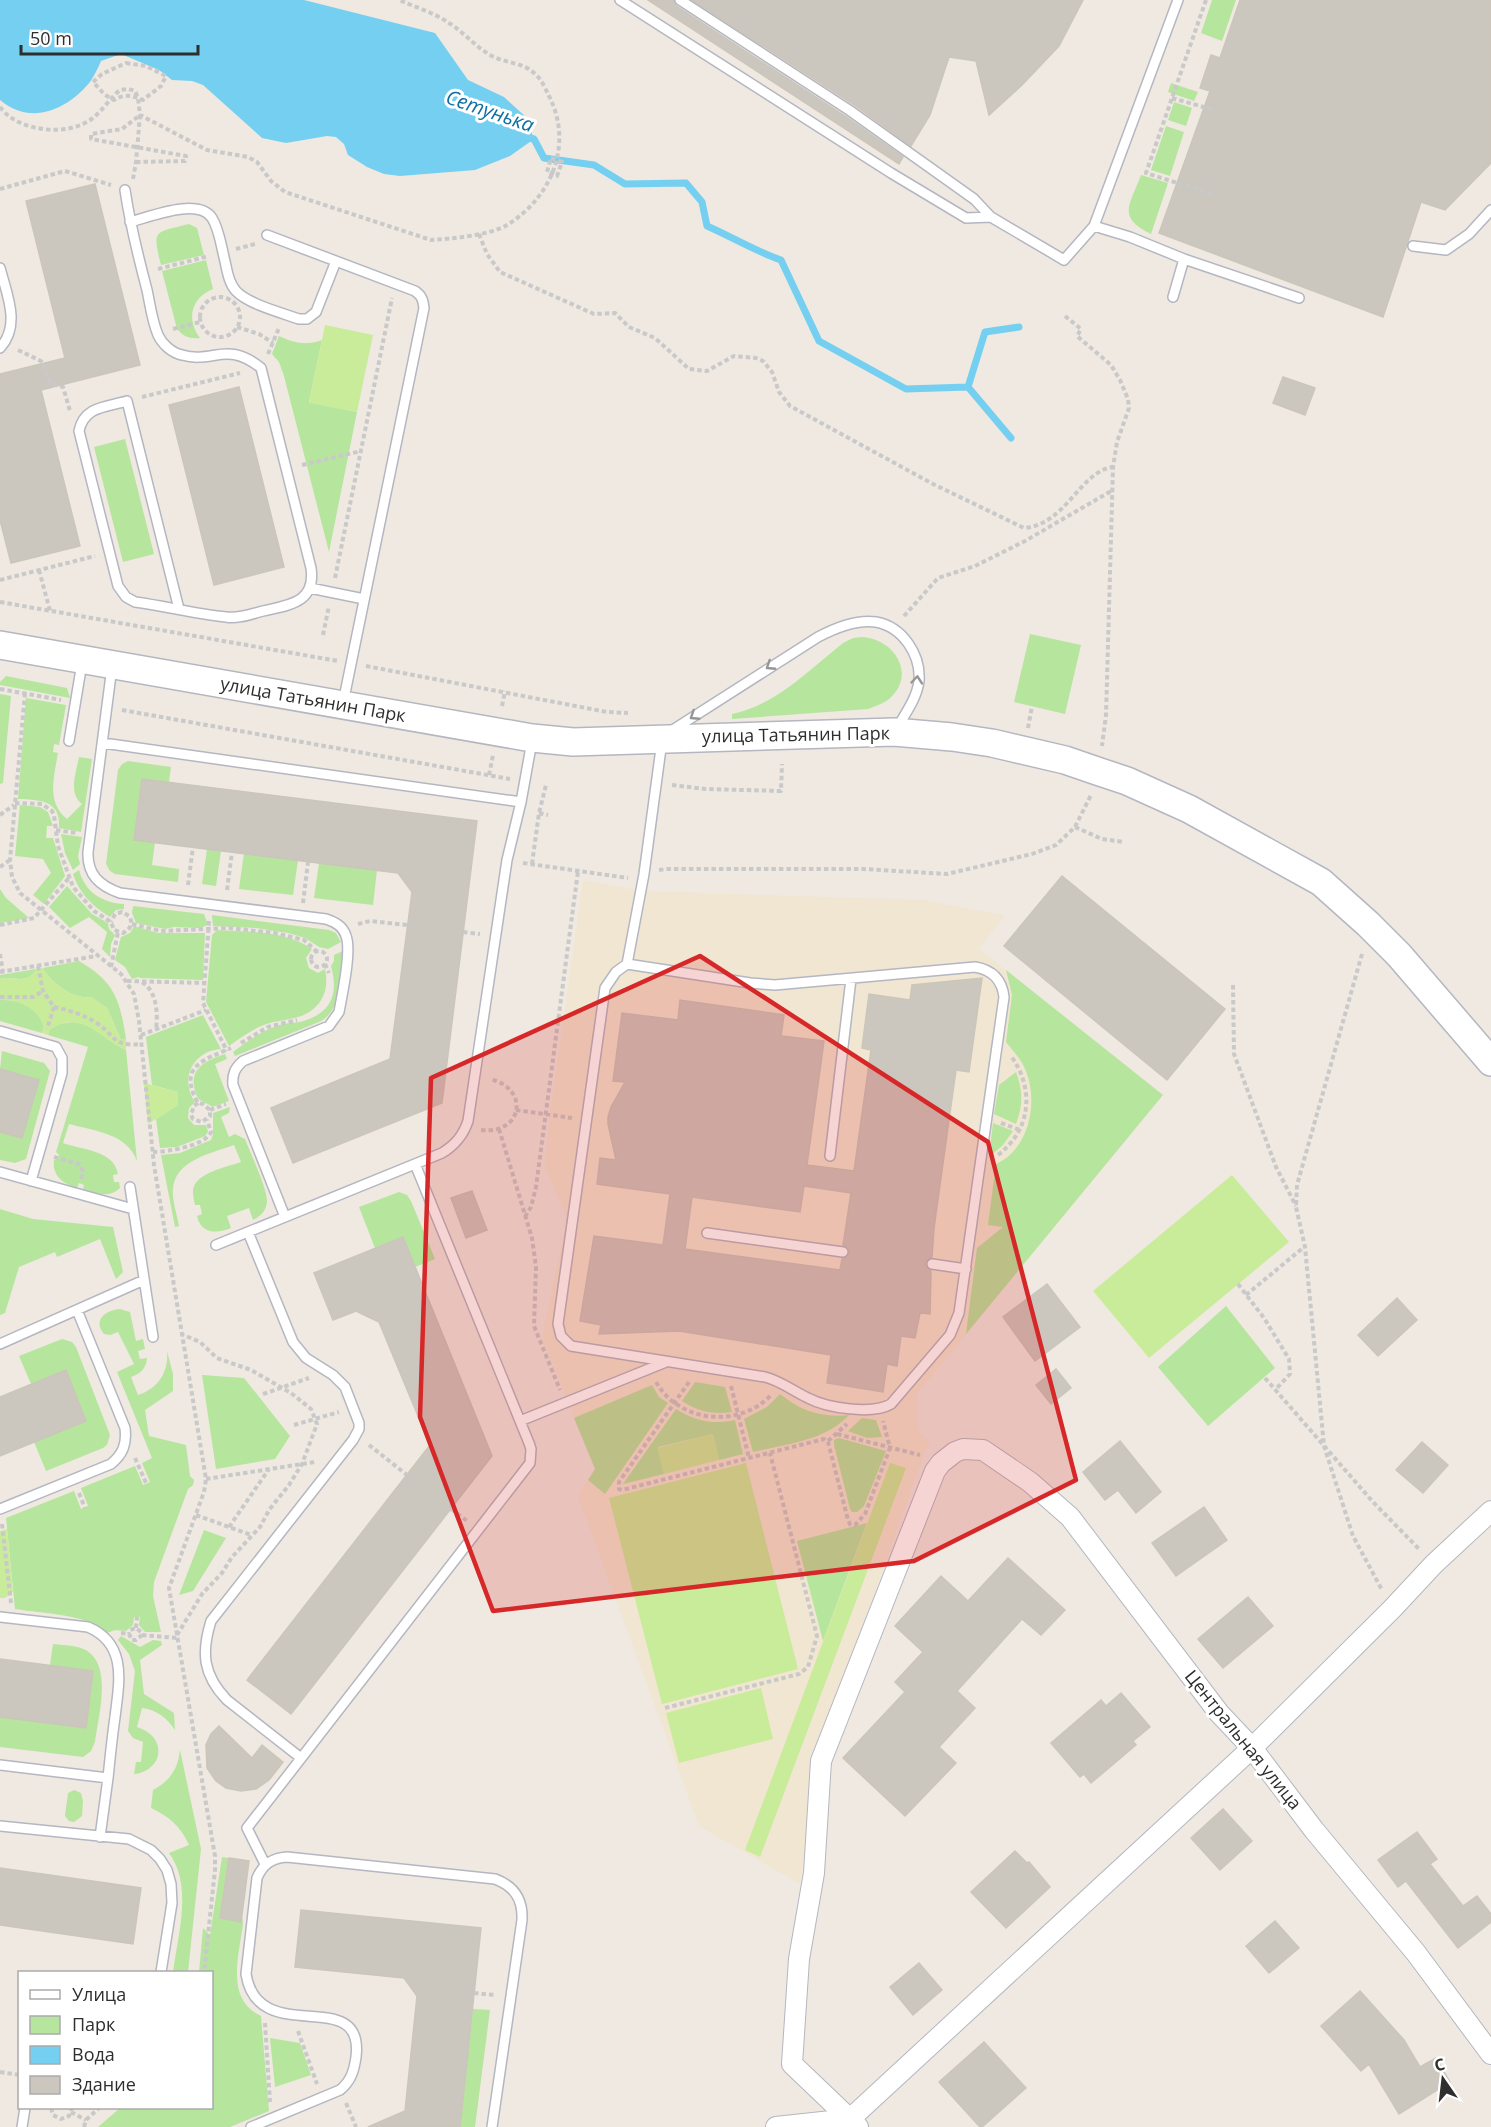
<svg xmlns="http://www.w3.org/2000/svg" width="1491" height="2127" viewBox="0 0 1491 2127" font-family="'Open Sans',sans-serif">
<style>
.education{fill:#f0e6d1}
.green{fill:#b6e59e}
.pitch{fill:#c9ec9a}
.water{fill:#75cff0}
.lines{fill:none;stroke-linecap:round;stroke-linejoin:round}
.stream{stroke:#75cff0;stroke-width:7}
.building{fill:#cbc7bf;stroke:#cbc5ba;stroke-width:1.5;fill-rule:evenodd}
.lane-casing{stroke:#b4b7c1;stroke-width:12}
.street-casing{stroke:#b4b7c1;stroke-width:22}
.secondary-casing{stroke:#b4b7c1;stroke-width:30}
.path{stroke:#c9c9c9;stroke-width:4;stroke-dasharray:4.5 3;stroke-linecap:butt}
.lane{stroke:#fff;stroke-width:9}
.street{stroke:#fff;stroke-width:20}
.secondary{stroke:#fff;stroke-width:27}
.path-bridge{stroke:#c9c9c9;stroke-width:4;stroke-dasharray:4.5 3;stroke-linecap:butt}
.oneway{stroke:#969696}
.marked{fill:#d62828;fill-opacity:0.2;stroke:#d62828;stroke-width:4.5;stroke-linejoin:round}
.labels{text-anchor:middle;stroke-width:6;stroke-linejoin:round;paint-order:stroke}
.street-label{font-size:18px;fill:#2e2e2e;stroke:#fff}
.water-label{font-size:20px;font-style:italic;fill:#0d6fa3;stroke:#fff}
</style>
<rect width="100%" height="100%" fill="#efe9e1"/>
<path class="education" d="M583,880L640,891L921,900L1005,915L979,949L1163,1095L917,1394L919,1433L930,1442L923,1456L816,1759L800,1884L699,1826L578,1496L595,1469L542,1338L567,1219L545,1166L550,1114Z"/>
<path class="green" d="M1212,0H1236L1222,41L1201,33Z
M1171,83L1198,92L1194,101L1168,92Z
M1174,102L1192,108L1186,126L1168,120Z
M1166,126L1184,132L1170,176L1151,170Z
M1141,175L1168,183L1151,234C1116,217 1130,205 1141,175Z
M189,224L197,228L204,255L161,265C152,229 154,233 189,224Z
M206,260L213,289C191,298 186,319 200,338C190,339 184,337 177,329L162,271Z
M279,336C294,343 306,346 322,340L309,402L357,412L329,552L284,376L279,362L272,354Z
M125,439L154,554L123,562L94,447Z
M1030,634L1081,645L1065,714L1014,702Z
M862,637C895,639 917,675 889,699C883,704 875,706 868,709L732,719V714C776,705 809,670 843,643L853,638Z
M6,676L67,688L70,698L0,685V682Z
M0,694L11,696L3,783L0,784Z
M26,698L66,705L59,745L54,744L53,752L58,753C54,777 46,802 67,819L82,804C68,793 76,773 79,757L92,759L81,832L59,828C61,800 40,800 18,799Z
M128,761L171,767L169,782L142,779L155,842L152,865L179,869L178,882L115,874L110,871L106,864L118,770L122,764Z
M20,805L40,807L48,812L53,826H47L46,838H53L65,876L44,904L33,895L51,873L43,859L15,856Z
M61,834L82,837L78,856L80,864L73,870L65,853Z
M207,849L221,851L216,886L202,884Z
M244,853L298,860L293,895L239,889Z
M319,863L377,870L373,905L314,898Z
M79,870C85,892 102,903 124,904V909L116,910L110,917C93,907 79,893 73,874Z
M67,886L92,914L108,923L109,929L115,935L111,944L110,957L102,949L107,932L89,917L70,928L49,907Z
M0,889L6,898L29,918L0,923Z
M133,906L204,914L208,925L200,928L174,927L165,929L136,923L132,913Z
M212,915L329,930L336,933L341,942L328,949L319,947L305,938L288,933L256,928L213,926Z
M134,926L158,933H205L203,980L140,978L139,977L132,979L125,967L115,960L121,937L130,933Z
M217,930C247,932 286,930 312,949L306,958L309,968L318,973L325,969C331,996 316,1015 289,1019C283,1021 276,1021 270,1023C255,1027 242,1037 229,1046L206,1002L212,935Z
M343,951C340,974 343,1011 319,1022L235,1056L233,1052L237,1049C249,1040 262,1031 277,1026C285,1023 292,1023 300,1022C331,1014 339,995 331,966L334,961V955Z
M79,961C115,982 120,1000 126,1039L121,1040L107,1008L91,997C74,1000 50,982 43,968Z
M36,969C27,986 14,975 0,979V975Z
M1006,970L1163,1095L966,1334L977,1248L1003,1227L988,1225L996,1164C1030,1149 1039,1100 1025,1069C1021,1059 1013,1051 1006,1042L1012,995Z
M0,1000C20,999 37,1007 44,1026L42,1033L0,1021Z
M203,1015L221,1049C193,1051 179,1079 195,1102L189,1108L188,1118L194,1125H206L208,1132L205,1136L177,1147L160,1148L156,1119L178,1105V1092L152,1085L146,1037Z
M73,1022C95,1024 107,1041 126,1050L137,1161C127,1133 94,1131 69,1124L63,1143C82,1150 114,1150 118,1174L113,1175L114,1182H119L120,1188C108,1199 96,1193 83,1189L84,1185L79,1183L77,1188C63,1183 52,1176 54,1160H58L59,1155L56,1152L88,1047L48,1035L49,1030L59,1024Z
M2,1051L44,1063L50,1071L26,1159L15,1163L0,1160V1132L22,1138L38,1080L0,1069Z
M225,1054L227,1059L215,1064L229,1101L212,1107C208,1103 204,1103 200,1100C196,1097 195,1090 194,1086C191,1066 210,1059 225,1054Z
M1016,1072C1023,1090 1023,1106 1016,1124L994,1114L999,1085Z
M230,1107L229,1113L221,1117L229,1137L235,1134L245,1139C250,1152 268,1190 267,1202C266,1211 261,1216 253,1220L249,1208L227,1216L231,1228C217,1234 201,1234 197,1216L202,1214L200,1205H195C194,1201 193,1196 193,1191C194,1173 227,1167 241,1162L234,1145C212,1153 175,1160 173,1189C172,1201 177,1214 179,1226L175,1227L161,1155L180,1153L211,1140L213,1134V1113Z
M993,1123L1013,1131L1003,1145L989,1157Z
M399,1192L407,1195L411,1201L435,1259L415,1267L402,1237L375,1248L359,1207Z
M0,1209L33,1219L113,1227L123,1272L116,1279L100,1239L57,1257L55,1252L19,1267L5,1313L0,1315Z
M1226,1306L1275,1368L1208,1426L1158,1367Z
M120,1309L130,1312L136,1341L143,1339L145,1349L138,1351L140,1359L147,1358C146,1369 141,1373 131,1377L138,1395C158,1389 169,1372 167,1351L173,1374V1391L145,1410L149,1436L186,1445L190,1476L194,1480L193,1485L188,1489L154,1582L153,1596L161,1632H145L139,1625L140,1617H134L133,1625L126,1631L115,1630L107,1633C85,1613 44,1614 15,1609L6,1518L74,1491L81,1509L88,1506L81,1488L135,1466L143,1485L150,1482L142,1463L152,1458L117,1372L134,1364L118,1332L110,1335L104,1334C92,1320 106,1310 120,1309Z
M62,1339L72,1342L76,1347L110,1435L107,1445L103,1448L46,1471L34,1442L86,1420L66,1370L31,1384L19,1356Z
M202,1375L244,1378L290,1436L275,1459L216,1469Z
M695,1382L725,1387L732,1412C713,1415 697,1411 682,1401Z
M652,1385L659,1397L668,1403L605,1494L588,1480L595,1469L574,1418Z
M780,1394C801,1411 821,1418 849,1415C825,1441 786,1444 753,1452L744,1419L767,1407Z
M676,1409C695,1421 713,1425 735,1420L743,1454L719,1460L713,1434L658,1447L664,1474L623,1484Z
M862,1418L876,1420L882,1437L867,1438L848,1431Z
M839,1438L886,1451L864,1506L857,1512H852L850,1509L834,1445V1440Z
M867,1523L823,1641L797,1541Z
M204,1530L226,1538L193,1591L179,1595Z
M121,1636L140,1647L153,1640L161,1641L162,1645L140,1660L144,1694L174,1713L175,1730C167,1718 157,1710 142,1708L137,1727C167,1736 165,1770 134,1774L136,1762H141L143,1742L133,1738L128,1731L135,1671L129,1654L118,1640Z
M53,1644C62,1645 72,1645 81,1648C115,1660 98,1716 95,1742L91,1751L83,1757L0,1747V1717L86,1728L93,1671L50,1665Z
M180,1750L201,1849L188,1972H173C178,1934 193,1886 169,1853L189,1845C181,1827 169,1816 151,1808L153,1790C170,1781 178,1769 180,1750Z
M74,1790L81,1793L83,1801L82,1816L74,1822L69,1821L65,1816L68,1793Z
M222,1857L229,1858L220,1918L240,1922L242,1915L243,1924C239,1956 225,1999 261,2016L269,2111L230,2127H98L120,2108H212V1972H199L203,1928L210,1935Z
M473,2009L490,2010L475,2127H460Z
M270,2038L300,2043L311,2075L275,2087Z"/>
<path class="pitch" d="M325,325L373,335L357,412L309,403Z
M43,968C50,982 74,1000 91,997L107,1008L121,1040L126,1039V1050C98,1038 83,1008 49,1030L48,1035L42,1033L44,1026C37,1007 19,999 0,1000V979C14,975 27,986 36,969Z
M144,1083L178,1092V1105L148,1124Z
M1232,1175L1289,1242L1149,1358L1093,1291Z
M713,1434L719,1460L664,1474L657,1448Z
M746,1463L798,1669L662,1704L609,1498Z
M890,1463L906,1468L760,1857L745,1850Z
M7,1529L13,1592L5,1598H0V1531Z
M761,1688L773,1739L679,1763L666,1713Z"/>
<path class="water" d="M0,0H304L435,33L468,80L504,97L526,117L534,139L510,156L475,170L400,176L384,174L367,167L348,155L344,144L336,137L327,136L286,143L262,138L203,85L192,81L172,80L159,70L121,54L101,61C98,68 94,76 90,82C67,110 31,126 0,100Z"/>
<g class="lines">
<path class="stream" d="M526,137L534,139L544,158L594,165L625,184L686,183L702,202L707,226C732,237 755,251 781,260L819,341L906,389L968,387L1011,438
M968,387L985,332L1019,327"/>
</g>
<path class="building" d="M648,0H673L676,6L845,116L903,157L899,164Z
M692,0H1083L1059,46L1022,85L989,115L976,61L949,57L930,115L911,146L853,104Z
M1240,0H1491V163L1445,210L1421,202L1383,317L1159,233L1210,91L1200,88L1211,55L1220,58Z
M95,184L140,365L41,390L80,546L11,563L0,520V374L65,358L26,201Z
M1283,377L1315,388L1305,415L1273,403Z
M239,387L284,567L214,585L169,405Z
M142,779L477,821L442,1103L293,1163L271,1108L390,1059L412,892L398,873L134,840Z
M1062,876L1225,1009L1167,1080L1004,946Z
M982,978L969,1072L956,1070L934,1228L932,1257L925,1262L926,1267L931,1271L930,1314L920,1313L915,1338L901,1336L897,1366L887,1364L883,1392L827,1383L831,1355L679,1331L599,1334L601,1325L580,1321L594,1236L663,1245L670,1194L597,1184L600,1158L616,1160L608,1124V1117L611,1107L625,1082L613,1081L622,1013L678,1020L680,1000L784,1015L781,1036L824,1041L807,1165L854,1171L871,1050L862,1048L869,994L910,1000L912,985ZM804,1186L851,1193L843,1245L848,1247L850,1252L848,1257L842,1259L840,1270L685,1249L692,1197L800,1212Z
M0,1069L39,1080L22,1138L0,1132Z
M472,1191L487,1230L466,1238L451,1198Z
M403,1237L492,1456L291,1714L247,1680L430,1445L379,1322L356,1311L333,1320L314,1273Z
M1047,1284L1080,1327L1035,1361L1003,1317Z
M1397,1298L1417,1320L1378,1356L1358,1335Z
M1056,1369L1071,1388L1051,1404L1036,1385Z
M66,1370L86,1421L0,1456V1397Z
M1120,1441L1161,1492L1136,1513L1118,1490L1105,1500L1083,1472Z
M1422,1442L1448,1465L1423,1493L1396,1470Z
M1204,1507L1227,1540L1176,1576L1152,1543Z
M1008,1558L1065,1610L1041,1635L1022,1619L957,1691L975,1708L939,1747L956,1763L905,1816L843,1758L905,1692L895,1682L923,1652L895,1626L941,1576L968,1601Z
M1248,1597L1273,1626L1223,1668L1198,1639Z
M0,1659L93,1671L86,1728L0,1717Z
M1121,1693L1150,1727L1133,1741L1136,1745L1091,1783L1084,1774L1080,1777L1051,1743L1101,1700L1106,1706Z
M219,1726L252,1758L262,1745L283,1762L269,1780L256,1789L241,1791L226,1788L216,1781L207,1768L206,1745L211,1734Z
M1223,1809L1252,1841L1220,1870L1191,1838Z
M1417,1832L1437,1859L1430,1864L1463,1906L1477,1896L1491,1914V1922L1458,1948L1406,1881L1398,1887L1378,1860Z
M1015,1851L1027,1863L1029,1862L1050,1887L1006,1928L971,1892Z
M229,1858L249,1861L241,1922L220,1918Z
M0,1868L141,1888L133,1944L0,1925Z
M301,1910L481,1928L460,2127H368L405,2111L417,1996L404,1978L295,1967Z
M1275,1921L1299,1948L1269,1973L1246,1946Z
M919,1963L942,1990L913,2015L890,1987Z
M1360,1991L1404,2040L1420,2067L1436,2058L1450,2082L1399,2114L1369,2064L1361,2071L1321,2026Z
M984,2042L1026,2088L982,2127H980L939,2082Z"/>
<g class="lines">
<g class="lane-casing">
<path id="lane" d="M620,0L891,173L966,218L991,217L1064,260L1094,226L1178,0
M680,0L849,110L974,199L991,217
M125,190C130,224 138,256 147,290C150,304 152,321 158,335C162,344 172,353 182,355C214,364 226,340 261,368L311,568C316,603 289,605 263,611C251,614 239,619 226,617C196,614 165,606 135,602L126,597L118,586L79,431C84,406 107,407 127,401L179,609
M130,222C150,217 198,197 212,218C219,229 221,245 224,257C227,269 228,282 236,291C248,304 282,313 299,319H307L316,312L336,261
M1094,226L1130,237L1184,259L1299,298
M267,235L415,291C422,296 423,300 424,308L343,703
M1413,246L1446,250L1469,234L1491,210
M0,268C7,295 21,325 0,348
M1173,297L1184,259
M310,588L364,599
M112,667L88,852C87,875 100,886 120,893L326,919C335,922 343,926 346,936C352,951 342,995 339,1012L329,1026L243,1061C235,1068 232,1074 233,1085L285,1217
M671,731L818,637C835,628 856,619 876,622C903,627 921,655 919,681C917,698 905,714 897,728
M69,741L82,663
M103,743L521,802
M627,964L616,972L605,988L558,1324L561,1336L571,1346L765,1377C781,1381 793,1391 808,1398C827,1408 872,1415 891,1404L950,1335L959,1313L1004,997C1002,980 993,970 975,967L775,985L750,983L627,964L644,874L662,741
M0,1031L56,1047L62,1058V1073L31,1181
M830,1156L851,979
M0,1172L133,1209
M130,1187L153,1337
M248,1232L293,1342L306,1358L333,1375L345,1387L359,1423V1429L353,1440L211,1621C201,1653 203,1675 227,1700L301,1758
M707,1233L843,1252
M216,1245L442,1153C455,1145 463,1136 468,1121L507,860L521,802L532,741
M932,1264L966,1269
M0,1344L144,1280
M520,1421L666,1362
M0,1509L111,1464C123,1454 127,1444 125,1428L77,1310
M0,1617L88,1627C128,1644 119,1683 115,1717C112,1738 110,1758 108,1778L0,1765
M0,1826L129,1839L151,1850L160,1859L167,1870L171,1884L172,1903L161,1972
M100,1837L108,1778
M265,1864L247,1828L530,1463L531,1449L529,1443L415,1164
M22,2127L25,2108
M251,2127L340,2090C351,2081 354,2071 356,2057C365,1983 258,2050 246,1974L257,1878C263,1864 272,1858 287,1857L495,1879C514,1886 523,1899 522,1920L492,2127"/>
</g>
<g class="street-casing">
<path id="street" d="M776,2127L850,2119L1252,1748L1392,1609L1434,1564L1491,1511
M858,2127L792,2064L799,1959L814,1873L821,1761L935,1471L941,1463L955,1452L963,1449L983,1450L1030,1482L1070,1517L1219,1713L1252,1748L1314,1830L1416,1953L1491,2054"/>
</g>
<g class="secondary-casing">
<path id="secondary" d="M0,645L532,738L573,742L894,732L952,737L992,743L1065,760L1097,771L1127,781L1189,809L1321,882L1368,924L1399,955L1491,1062"/>
</g>
<path class="path" d="M1206,0L1146,173L1212,194
M126,63L146,66L166,76L161,86L143,100C132,95 124,94 114,100L105,95L93,82L102,74Z
M1172,98L1214,110
M0,107C18,132 70,138 94,117C104,109 110,98 120,90L129,89L135,91L138,98L140,115L207,150L248,157L257,162L271,181L285,192L431,240C450,239 491,235 507,225C551,198 574,145 549,96C545,88 541,78 534,73C522,62 505,63 492,56C475,47 465,33 449,23C435,13 415,7 399,0
M551,158L562,162L557,176L547,172Z
M133,179L136,162L140,115
M0,189L65,171L111,185
M479,234L487,254L500,272L594,314L615,313L629,327L655,338L689,369L707,371L734,356L756,358L763,361L772,372L779,392L790,406L933,484L1024,528C1066,525 1080,471 1113,467
M236,249L255,244
M158,269L209,256
M200 317a20 20 0 1 1 40 0a20 20 0 1 1-40 0Z
M1065,316L1081,329L1077,336L1111,365L1120,380L1128,399L1129,408L1117,442L1113,467L1106,715L1102,746
M237,327L259,334L273,343
M173,329L200,322
M18,350L41,361L50,383L63,387L70,411
M268,354L279,328
M142,397L240,373
M302,465L361,451
M39,570L50,611
M335,578L392,298
M0,580L95,556
M0,602L338,661
M904,616L938,578L975,566L1025,541L1113,490
M323,635L329,606
M366,666L607,712L628,713
M0,689L61,700
M25,693L10,860L12,877L20,893L121,974L134,994L139,1021L154,1165L206,1479L204,1492L169,1588L215,1856V1870L204,1972
M502,706L505,691
M122,710L510,779
M1028,728L1032,706
M489,775L493,755
M672,785L705,789L781,791L782,764
M15,803L42,804L52,811L54,815L58,846L73,887L94,911L111,922L114,930L123,933C130,929 134,924 129,916L122,912L115,914L111,922
M539,813L548,815
M0,815L14,805
M1075,827L1102,839L1124,842
M56,830L76,833
M523,863L628,878
M532,864L539,813L546,785
M0,867L10,860
M659,870L666,869H863L947,874L1032,854L1056,845L1075,827L1091,795
M188,885L193,847
M227,890L232,852
M303,903L308,862
M209,921L203,1003L227,1051
M132,924L161,931L229,928L275,933L304,940L316,951
M358,924L370,921L407,925
M0,925L34,918L69,878
M463,932L480,934
M311 959a8 8 0 1 1 16 0a8 8 0 1 1-16 0Z
M0,954L3,972
M1362,954L1297,1185L1296,1207L1305,1247L1324,1446L1353,1536L1382,1590
M325,964L329,973
M38,966L43,991L54,1007L47,1029
M111,967L118,932
M0,972L96,956
M127,981L205,983
M142,982C157,991 158,1014 156,1029
M1233,985L1234,1054L1276,1167L1296,1206
M0,997H33L43,991
M54,1007C68,1010 82,1014 95,1022C116,1035 111,1047 141,1044
M141,1035L206,1010
M241,1043L268,1027L297,1020
M198,1103L194,1106L191,1115L193,1119L202,1122L210,1116V1110L203,1104L198,1103C177,1066 204,1060 231,1048
M210,1110L226,1104
M516,1110L572,1118
M1001,1123L1020,1130
M499,1129L532,1238L536,1267L534,1326L560,1390
M481,1130C522,1135 531,1089 490,1079
M153,1152C167,1152 205,1146 211,1132L207,1120
M998,1155C1031,1130 1035,1089 1011,1056
M54,1157L79,1164L83,1171L81,1180
M525,1217L531,1207L536,1187L578,871
M1238,1284L1264,1318L1289,1359L1290,1374L1276,1389
M1246,1295L1304,1247
M1265,1378L1373,1502L1419,1549
M656,1382C661,1390 667,1398 675,1403C703,1424 747,1421 771,1395
M689,1382L619,1482V1489L622,1490L824,1439L828,1442L848,1520L850,1524L855,1525L865,1514L890,1448L883,1421
M731,1386L749,1458
M263,1394L309,1378
M294,1425L339,1412
M837,1434L920,1455
M828,1441L847,1424
M369,1445L407,1475
M135,1458L147,1485
M206,1479L315,1462
M79,1493L85,1508
M451,1509L467,1521
M196,1515L251,1535
M2,1524L11,1603
M229,1527L269,1469
M136,1628L137,1617
M121,1633L129,1634L132,1640H136L142,1635L141,1632L136,1628L130,1630L129,1634
M142,1635L177,1638
M177,1635L202,1594L222,1573L232,1557L260,1527L269,1510L289,1485L302,1464L317,1424L311,1409L291,1393L251,1370L217,1358L200,1342L181,1334
M665,1708L799,1674L808,1667L817,1636L770,1453
M474,1993L495,1995
M265,2023L270,2102
M298,2031L317,2084
M0,2072L20,2075
M346,2103L356,2127
M51,2108L53,2115L61,2119L69,2116L72,2108
M71,2112L86,2120
M84,2127L86,2120L99,2108"/>
<use href="#lane" class="lane"/>
<use href="#street" class="street"/>
<use href="#secondary" class="secondary"/>
<path class="path-bridge" d="M136,162L185,161L186,156L91,139V134L122,129L140,115"/>
</g>
<defs><path id="oneway-chevron" d="M-2-3.5L2.5 0L-2 3.5" fill="none" stroke-width="1.6" stroke-linecap="round" stroke-linejoin="round" transform="scale(1.5)"/></defs>
<g class="oneway">
<use href="#oneway-chevron" transform="translate(770 666) rotate(147)"/>
<use href="#oneway-chevron" transform="translate(917 680) rotate(-85)"/>
<use href="#oneway-chevron" transform="translate(694 716) rotate(147)"/>
</g>
<path class="marked" d="M700,956L988,1142L1076,1480L914,1561L493,1611L420,1417L431,1078Z"/>
<g class="labels">
<g class="street-label">
<text transform="translate(313 700) rotate(10)" y="6">улица Татьянин Парк</text>
<text transform="translate(796 735) rotate(-1)" y="6">улица Татьянин Парк</text>
<text transform="translate(1243 1740) rotate(51)" y="6">Центральная улица</text>
</g>
<g class="water-label">
<text transform="translate(490 111) rotate(19)" y="7">Сетунька</text>
</g>
</g>
<rect x="18" y="1971" width="195" height="138" fill="#ffffff" stroke="#ababab" stroke-width="1.5"/>
<rect x="30" y="1990" width="30" height="9" fill="#ffffff" stroke="#ababab" stroke-width="1.5"/>
<text x="72" y="2001" font-size="18" fill="#2e2e2e">Улица</text>
<rect x="30" y="2016" width="30" height="18" fill="#b6e59e" stroke="#ababab" stroke-width="1.5"/>
<text x="72" y="2031" font-size="18" fill="#2e2e2e">Парк</text>
<rect x="30" y="2046" width="30" height="18" fill="#75cff0" stroke="#ababab" stroke-width="1.5"/>
<text x="72" y="2061" font-size="18" fill="#2e2e2e">Вода</text>
<rect x="30" y="2076" width="30" height="18" fill="#cbc7bf" stroke="#ababab" stroke-width="1.5"/>
<text x="72" y="2091" font-size="18" fill="#2e2e2e">Здание</text>
<g transform="translate(1443 2079) rotate(346)" stroke="#ffffff" stroke-width="4.5" paint-order="stroke">
<path d="M0-4.5L10 22L0 15L-10 22Z" fill="#2e2e2e"/>
<text y="-9" font-size="16" font-weight="bold" text-anchor="middle" fill="#2e2e2e">С</text>
</g>
<path d="M21 45v9h177v-9" fill="none" stroke="#2e2e2e" stroke-width="3"/>
<text x="30" y="45" font-size="18" fill="#2e2e2e" stroke="#ffffff" stroke-width="4.5" paint-order="stroke">50 m</text>
</svg>
